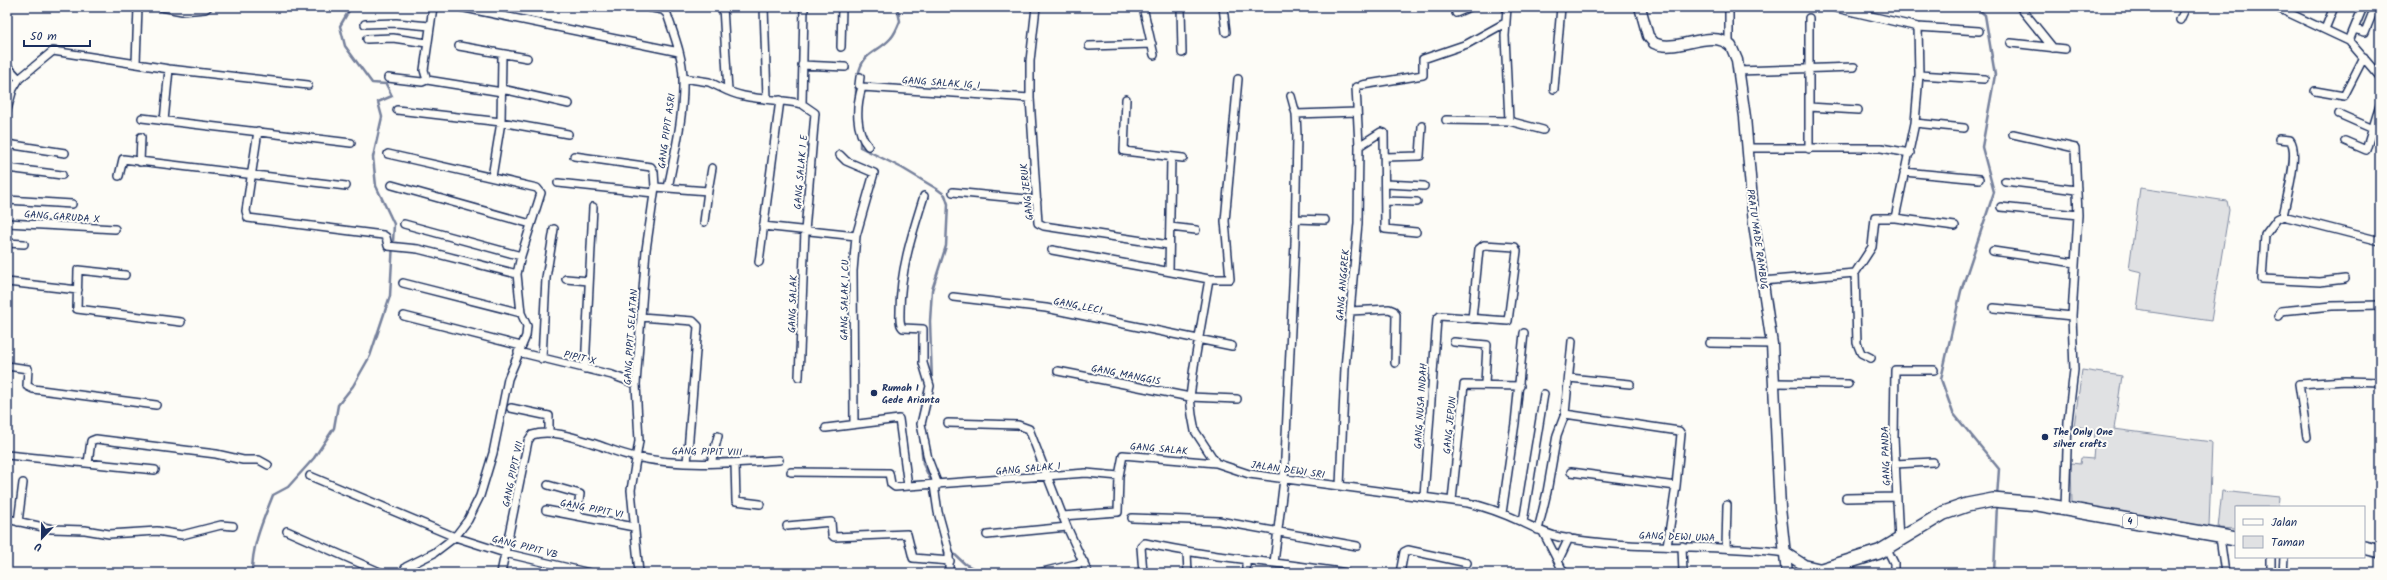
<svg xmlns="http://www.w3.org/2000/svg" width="2387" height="580" viewBox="0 0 2387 580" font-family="Kalam,sans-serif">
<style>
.green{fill:#e0e1e3;stroke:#7e88a0}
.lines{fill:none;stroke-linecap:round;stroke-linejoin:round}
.stream{stroke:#76819c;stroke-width:2.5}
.street-casing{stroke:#1b2f5e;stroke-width:10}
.secondary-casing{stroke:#1b2f5e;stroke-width:13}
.highway-casing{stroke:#1b2f5e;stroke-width:16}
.street{stroke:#fdfcf7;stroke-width:7}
.secondary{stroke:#fdfcf7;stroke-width:10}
.highway{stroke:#fdfcf7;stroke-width:13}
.poi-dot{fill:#1b2f5e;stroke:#fdfcf7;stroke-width:1.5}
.labels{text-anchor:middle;stroke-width:4;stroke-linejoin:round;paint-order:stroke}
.shield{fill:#fdfcf7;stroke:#5f6c8c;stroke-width:1}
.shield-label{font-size:9px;font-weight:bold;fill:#1b2f5e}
.street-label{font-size:10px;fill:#1b2f5e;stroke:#fdfcf7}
.poi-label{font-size:10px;font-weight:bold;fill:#1b2f5e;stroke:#fdfcf7;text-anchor:start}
</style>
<rect width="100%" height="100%" fill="#fdfcf7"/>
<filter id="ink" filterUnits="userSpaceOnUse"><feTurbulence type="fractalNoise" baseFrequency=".025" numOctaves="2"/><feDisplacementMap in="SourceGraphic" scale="8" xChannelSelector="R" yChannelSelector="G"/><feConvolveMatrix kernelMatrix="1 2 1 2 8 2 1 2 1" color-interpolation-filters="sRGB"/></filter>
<g filter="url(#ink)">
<path class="green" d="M2140,188L2227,201L2229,210L2211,321L2137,310L2142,272L2129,269Z
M2082,370L2122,376L2114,429L2212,442L2209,527L2072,504L2071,463L2080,464L2081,458L2093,459L2095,430L2074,426Z
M2222,491L2279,497L2278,507H2236V529L2218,528Z"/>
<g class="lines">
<path class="stream" d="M1976,7L1985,15L1995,75L1982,147L1994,192L1961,291L1941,379L1953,413L1999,469L1997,497
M858,76C863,50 877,54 891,38C895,34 898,26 900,21L897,7
M856,98V85
M860,139V147L902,168L937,189L945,195L948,204L946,246L932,290L930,321L932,383
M920,414L922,404
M920,433L923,464L932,483
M932,494L945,554
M953,553L965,564L983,573
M252,573C252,544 263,521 273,495L288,487L314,458L334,428L338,405L353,386L370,356L390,296L394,224L376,186L373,157L382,117L378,102L392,96L386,84L372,83L345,46L340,26L351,7
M1994,573L1997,504"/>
<g class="street-casing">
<path id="street" d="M161,7L182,11L205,9L208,7
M460,7L679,52
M647,7L663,10L667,14C674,35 683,57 683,79C684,115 675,152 668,188
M764,7L767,98
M1036,7L1030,61V98L1038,223L1044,226L1169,245
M1143,7L1154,55
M1181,7L1182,53
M1223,7L1226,32
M1507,7L1505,36L1509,121
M1729,7V44
M2020,7L2053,48
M2276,7L2349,41L2380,77
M1456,13L1470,7
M2180,20L2186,7
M365,24L396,23L430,26
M1918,27L1979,31
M2325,29L2334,7
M2354,29L2365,32L2375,7
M367,39L393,38L427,43
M2349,41L2363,7
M2011,43L2065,49
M459,46L527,58
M1089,46L1152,44
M841,47L842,7
M136,63L138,7
M802,65L845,67
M7,66L19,79
M1738,71L1854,67
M1919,75L1984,79
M860,77L859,85L862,87L1030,98
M388,78L422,82L427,80L502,92
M683,78L709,82L728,91L723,7
M427,80L424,70L433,7
M1362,85L1423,75V59L1467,44L1505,23
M862,87C856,106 855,131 868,146
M502,89L569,104
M1554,89L1561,7
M728,91C751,101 777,98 802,104L804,7
M2315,91L2344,96L2364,57
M1126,99L1124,151L1183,158
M1809,107V18
M7,110L13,89L19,79L53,51L169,69L308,85
M397,110L501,122L568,134
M1296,114L1357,112
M2339,114L2373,129
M142,118L351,143
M1446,120L1509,121L1543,130
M164,121L169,69
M1915,123L1964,128
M258,131L246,211L248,218L383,235L386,237L388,246L418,249L517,274
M2013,134L2075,148L2078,215L2072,316L2074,370L2068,421L2065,508
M2279,139L2290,140C2300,152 2286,200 2283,216
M2345,141L2366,150L2380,105
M7,144L65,153
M1359,146L1381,132L1384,133L1385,229L1416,232
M1748,148H1881L1910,153
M1809,149V107L1858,110
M388,154L537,188L541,193L521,256L517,274L521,313L527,326L526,336L508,379L493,453L480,496L468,520L455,537L434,553L406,567L402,573
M840,155L846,161L874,173L856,236L853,271L854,424
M574,156L651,167L654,172L655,187
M1385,157L1420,156L1422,126
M140,162L141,137
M7,168L62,175
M1904,172L1979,179
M119,176L123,159L346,186
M492,177L501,122L502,55
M2005,181L2076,190
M558,183L654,193
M1386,184L1424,186
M392,185L531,224
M708,191L712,168
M953,192L1037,200
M924,196C912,234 900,271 900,311C900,317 899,325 903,328L923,329V363L930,386L921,424L928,459L938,485
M7,200L72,204
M1386,201L1417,202
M2001,207L2078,215
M1895,218L1955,226
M1295,219L1325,220
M7,223L115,229
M404,224L521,256
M763,226L856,236
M1170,227L1196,230
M7,243L24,244
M1052,250L1209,279H1230L1225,221L1238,79
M1993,251L2075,263
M759,262L780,100
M1169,270L1171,157
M1855,273L1857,343L1861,353L1871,358
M125,275L78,270L77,309L181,322
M566,279L589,281
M1209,279L1194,366L1190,397L1192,415L1195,431L1216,463L1249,474L1468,503C1487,507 1505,514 1522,522C1535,528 1545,534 1559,537C1633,551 1710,543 1785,553
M2345,279L2320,282L2262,279L2265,235L2277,219L2283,216L2380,241
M1763,281L1855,273L1872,247L1875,218H1895L1915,123L1919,75L1918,27L1832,7
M7,282L78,290
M403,283L521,313
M953,297L1046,308L1232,346
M1994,308L2072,316
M1350,311L1389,309L1394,311L1396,315L1395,363
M404,316L521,346
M2278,316L2281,311L2332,306L2380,305
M641,317L693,321L698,326L687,463
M1572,341L1565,414L1679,431L1681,434L1676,486
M1454,342L1487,345L1485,384
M1710,343L1772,344
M518,352L612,375L636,384
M542,359L546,278L554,229
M7,366L28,369L27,386L33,389L156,405
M585,369L593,207
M1058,371L1190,397L1237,399
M799,377L805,231L815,113L802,104
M1569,378L1630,384
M1775,383L1848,384
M511,408L549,416V433
M948,423L1018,425L1029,429L1067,527L987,535
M826,428L899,419L908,486
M2307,437L2299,384L2345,381L2380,382
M7,455L155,470
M88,463L91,441L96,439L216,454L243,460H259L268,465
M711,463L718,436
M735,463L736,501L760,504
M1895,464L1933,462
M791,472L889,473L891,484L895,487L1086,473L1119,476
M1571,472L1676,486L1667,546
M310,476L455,537L505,553L590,573
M548,485L580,494L577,516
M934,485L938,512L949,552V573
M1340,486L1345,368L1358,223L1359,146L1356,87
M1424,496L1437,319L1440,316L1508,321L1517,251L1515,247L1484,245L1479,249L1472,319
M1846,498L1896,497
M1452,500L1464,385L1520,386
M546,510L634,527
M1502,513L1515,423L1524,333
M1062,516L1118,512L1119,476L1123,455L1216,463
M1132,518L1219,521L1357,546
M7,519L52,529L85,530L109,534L157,531L182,535L221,525L233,526
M18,522L23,483
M1523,522L1544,394
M787,526L831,522L832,535L834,537L907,534L913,558L950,561
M1067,527L1088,573
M1538,530L1547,492L1557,435L1565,414
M287,531L382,573
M1544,534L1564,573
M2220,537L2225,573
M1899,542L1894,437L1895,370H1934
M1682,546L1683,573
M1726,547L1727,505
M1887,549L1894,563V573
M1187,552L1188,573
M1559,559L1569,538
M1274,563L1284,479L1295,243L1297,135L1296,114L1291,96
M501,573L528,441L532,435C553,428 581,440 601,446C612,450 624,455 636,457C682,467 731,463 779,460
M639,573L631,490L639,441L636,384L646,250L655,187L708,191L704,222
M1038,573L1084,562
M1143,573L1141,547L1145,543C1211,558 1279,562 1346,573
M1246,573V560
M1400,573L1404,552L1408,550L1467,563
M2271,573V557
M2283,573L2284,557"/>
</g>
<g class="secondary-casing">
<path id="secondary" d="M1640,7L1648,36L1654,43C1677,54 1711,27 1731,46L1737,60L1745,117L1754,224L1772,344L1780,508L1787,573
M1785,553L1804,565L1821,569"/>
</g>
<g class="highway-casing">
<path id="highway" d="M2364,547L2380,551
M1812,573L1879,552L1944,513L1967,505L1993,500L2038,504L2236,539"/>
</g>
<use href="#street" class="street"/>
<use href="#secondary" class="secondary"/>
<use href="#highway" class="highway"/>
</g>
</g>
<g class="poi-dot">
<circle cx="874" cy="393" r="4"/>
<circle cx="2045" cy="437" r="4"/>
</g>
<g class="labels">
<rect class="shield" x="2123" y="514" width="14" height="14" rx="3"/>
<g class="shield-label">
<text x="2130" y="524">4</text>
</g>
<g class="street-label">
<text transform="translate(941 82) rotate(4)" y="4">GANG SALAK 1G I</text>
<text transform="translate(666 131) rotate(-82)" y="4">GANG PIPIT ASRI</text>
<text transform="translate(800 172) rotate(-85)" y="4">GANG SALAK 1 E</text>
<text transform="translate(1026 192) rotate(-96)" y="4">GANG JERUK</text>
<text transform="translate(62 216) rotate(4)" y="4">GANG GARUDA X</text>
<text transform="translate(1758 239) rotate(82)" y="4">PRATU MADE RAMBUG</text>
<text transform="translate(1342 285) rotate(-85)" y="4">GANG ANGGREK</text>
<text transform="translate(844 300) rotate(-89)" y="4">GANG SALAK 1 CU</text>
<text transform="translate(792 304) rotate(-88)" y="4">GANG SALAK</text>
<text transform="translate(1078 305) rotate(11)" y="4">GANG LECI</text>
<text transform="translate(630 337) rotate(-86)" y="4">GANG PIPIT SELATAN</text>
<text transform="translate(580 357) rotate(13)" y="4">PIPIT X</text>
<text transform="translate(1126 374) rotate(11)" y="4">GANG MANGGIS</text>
<text transform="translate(1420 406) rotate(-86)" y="4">GANG NUSA INDAH</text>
<text transform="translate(1449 425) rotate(-84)" y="4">GANG JEPUN</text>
<text transform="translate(1159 448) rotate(5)" y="4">GANG SALAK</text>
<text transform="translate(707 451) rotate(1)" y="4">GANG PIPIT VIII</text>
<text transform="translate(1885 456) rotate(-92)" y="4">GANG PANDA</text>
<text transform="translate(1028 468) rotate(-5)" y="4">GANG SALAK 1</text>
<text transform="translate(1288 469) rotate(8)" y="4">JALAN DEWI SRI</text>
<text transform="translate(512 474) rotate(-78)" y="4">GANG PIPIT VII</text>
<text transform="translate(592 508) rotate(11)" y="4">GANG PIPIT VI</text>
<text transform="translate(1677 536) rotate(2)" y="4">GANG DEWI UWA</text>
<text transform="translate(525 546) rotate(14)" y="4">GANG PIPIT VB</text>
</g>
<g class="poi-label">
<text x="882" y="391">Rumah I<tspan x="882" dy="12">Gede Arianta</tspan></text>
<text x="2053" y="435">The Only One<tspan x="2053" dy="12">silver crafts</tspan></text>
</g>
</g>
<rect width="2387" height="580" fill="none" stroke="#fdfcf7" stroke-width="24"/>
<rect x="12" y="12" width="2363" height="556" fill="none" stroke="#1b2f5e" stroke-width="1.5" filter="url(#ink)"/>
<rect x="2235" y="506" width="130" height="52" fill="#fdfcf7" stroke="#a3aaba"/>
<rect x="2243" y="519" width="20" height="6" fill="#fdfcf7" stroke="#a3aaba"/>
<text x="2271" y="526" font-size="12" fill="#1b2f5e">Jalan</text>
<rect x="2243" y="536" width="20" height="12" fill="#e0e1e3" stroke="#a3aaba"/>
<text x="2271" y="546" font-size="12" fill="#1b2f5e">Taman</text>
<g transform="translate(42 538) rotate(202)" stroke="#fdfcf7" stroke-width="3" paint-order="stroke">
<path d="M0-3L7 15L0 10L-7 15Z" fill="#1b2f5e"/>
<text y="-6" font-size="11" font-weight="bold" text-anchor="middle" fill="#1b2f5e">U</text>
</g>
<path d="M24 40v6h66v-6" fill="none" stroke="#1b2f5e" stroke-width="2"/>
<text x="30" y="40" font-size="12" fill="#1b2f5e" stroke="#fdfcf7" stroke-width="3" paint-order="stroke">50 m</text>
</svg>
